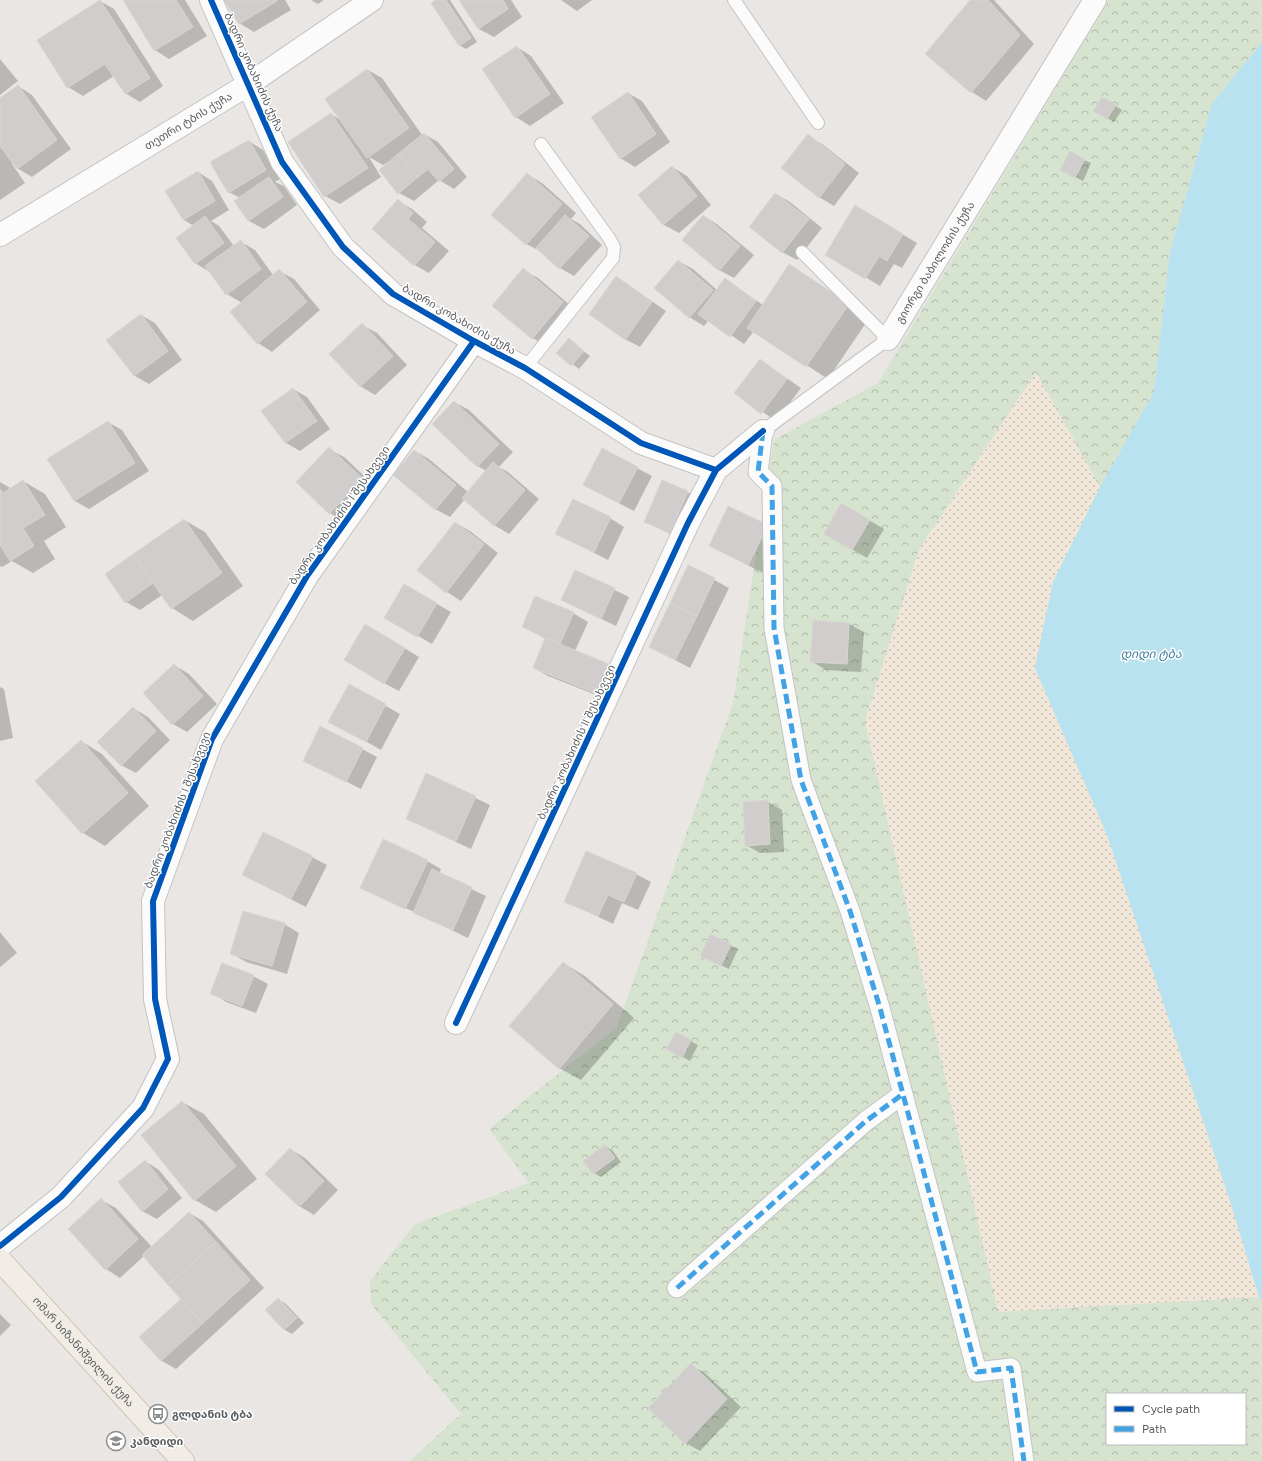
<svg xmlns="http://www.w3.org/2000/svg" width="1262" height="1461" viewBox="0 0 1262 1461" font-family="Figtree,'Noto Sans Georgian',sans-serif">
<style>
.forest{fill:url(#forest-crowns);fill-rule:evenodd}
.sand{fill:url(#sand-dots)}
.water{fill:#b9e2f1}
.shadow{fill:#0003}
.building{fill:#d0cdcc;stroke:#d8d6d2}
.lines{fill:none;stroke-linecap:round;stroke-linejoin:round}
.service-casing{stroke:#c3c4c3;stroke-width:14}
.pedestrian-casing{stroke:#c3c4c3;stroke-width:21}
.minor-casing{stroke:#c3c4c3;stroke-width:24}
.primary-casing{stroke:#cfc3b3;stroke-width:24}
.service{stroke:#fcfbfb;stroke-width:12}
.pedestrian{stroke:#fcfbfb;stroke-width:19}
.minor{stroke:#fcfbfb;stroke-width:22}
.primary{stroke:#f1ede6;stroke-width:22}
.quiet{stroke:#42a2e6;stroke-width:5;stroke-dasharray:10 5;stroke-linecap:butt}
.cycleway-casing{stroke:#fff;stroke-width:8}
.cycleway{stroke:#0057b8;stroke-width:6}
.labels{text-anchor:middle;stroke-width:3;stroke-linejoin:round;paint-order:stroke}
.street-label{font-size:11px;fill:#5a5e61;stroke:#fff}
.poi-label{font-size:11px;font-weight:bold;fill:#5a5e61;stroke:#fff;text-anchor:start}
.water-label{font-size:12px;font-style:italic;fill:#427d9f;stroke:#fff}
</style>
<defs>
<pattern id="forest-crowns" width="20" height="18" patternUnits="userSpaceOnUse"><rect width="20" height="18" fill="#d5e3cf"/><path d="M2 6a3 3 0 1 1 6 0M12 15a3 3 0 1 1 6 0" fill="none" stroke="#b0bbab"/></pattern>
<pattern id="sand-dots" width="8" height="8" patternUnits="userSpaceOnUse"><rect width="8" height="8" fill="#f0e7d9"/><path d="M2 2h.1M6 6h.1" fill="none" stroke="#c5beb3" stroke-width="1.8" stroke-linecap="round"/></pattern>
</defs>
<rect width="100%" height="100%" fill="#e9e6e3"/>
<path class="forest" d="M1109,0H1262V42L1212,104L1170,252L1154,392L1100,487L1053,582L1107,835L1231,1204L1258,1297L1262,1299V1461H410L461,1414L371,1304L370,1281L415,1224L529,1183L489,1129L617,1027L733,703L774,440L878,383ZM1107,1394H1245V1444H1107Z"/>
<path class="sand" d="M1036,372L1100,487L1053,582L1035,668L1107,835L1231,1204L1259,1297L998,1312L865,721L919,549Z"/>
<path class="water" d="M1262,42V1299L1259,1297L1231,1204L1107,835L1035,668L1053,582L1100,487L1154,392L1170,252L1212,104Z"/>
<path class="shadow" d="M124,0H185L207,36L169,59L155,50Z
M225,0H285L291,10L254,32L239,23Z
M311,0H324L318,4Z
M437,0H450L477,42L466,49L459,45Z
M460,0H511L522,17L494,37L479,29Z
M561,0H592L577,11Z
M971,0H994L1034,44L986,101L972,92L926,54Z
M100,1L114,9L163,86L140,102L125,93L114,76L83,96L68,87L38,40Z
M517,47L531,56L564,103L530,126L516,117Z
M0,59L18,81L0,95Z
M368,70L382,78L422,135L424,134L438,142L467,177L454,189L439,180L414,201L399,193L388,162L383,165L369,157L381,177L340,204L325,196L331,114L342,121Z
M18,86L32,95L71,149L32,177L17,168L13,163L12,164L25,183L0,200V99Z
M628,93L642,101L670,142L635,167L620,158Z
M1103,98L1122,110L1114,122L1095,111Z
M808,136L822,144L859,173L834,206L819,197Z
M249,141L263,150L280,179L275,182L284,186L297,205L264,229L249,221L236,202L240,198L229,192Z
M1084,160L1091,163L1083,181L1069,174Z
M672,167L687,176L711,205L679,233L664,225L640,195Z
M198,172L212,181L229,210L211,221L219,226L234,246L241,242L255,250L273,275L279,271L294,279L320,310L272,352L258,343L231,312L242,303L227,294L210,272L195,263L194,226L184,220L166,191Z
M527,174L542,183L576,213L571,219L580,224L602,245L574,276L560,268L542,252L526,244Z
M776,194L790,202L822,228L797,260L782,252Z
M398,201L412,209L427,222L422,228L449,251L429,273L415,265Z
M870,215L917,243L902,268L894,264L880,286L827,254Z
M704,216L718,225L754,255L734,278L719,270Z
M678,261L693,269L717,290L725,279L763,305L790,265L870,317L828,379L754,331L744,344L709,320L704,326L689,317Z
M523,270L538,278L577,311L547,347L533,338L494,306Z
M617,277L666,311L640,347L625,339Z
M141,315L155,323L182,360L149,384L135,376L108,340Z
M362,325L377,333L407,365L375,395L360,386Z
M569,340L590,356L579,369L558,353Z
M760,360L801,388L776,421L735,393Z
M293,389L307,397L330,429L300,451L286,443L263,411Z
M454,402L469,410L513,452L499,467L508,472L539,499L509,534L494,525L465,499L450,517L435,509L415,451L429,459L468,492L486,471L478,466L433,424Z
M108,422L122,430L149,471L89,509L75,501L49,459Z
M329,449L344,457L377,488L344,522L330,513L297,482Z
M637,468L652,476L634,511L599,493Z
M23,481L45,494L66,527L44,541L55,559L33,573L12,561L2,567L0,566V482L12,489Z
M687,492L702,500L684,541L646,522Z
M842,504L884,529L867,558L825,533Z
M610,518L624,527L608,560L557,534Z
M184,520L205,532L243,586L193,621L172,608L162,595L140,610L126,602L107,574Z
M456,523L470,531L498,553L461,601L447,592L419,570Z
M767,526L782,535L763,573L710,546Z
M689,566L729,588L690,668L650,647Z
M575,571L629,597L616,626L562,600Z
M404,585L451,612L432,644L386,617Z
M573,613L588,622L575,651L608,665L623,673L611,701L548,676L534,668L546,639L523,627Z
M814,621L849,624L864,632L861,672L826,670L811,661Z
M380,633L419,657L399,691L384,683Z
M174,665L189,674L217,704L187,732L173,724Z
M349,685L400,714L381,750L344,729Z
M0,687L4,689L13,738L0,741Z
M133,708L148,717L170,740L136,773L121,765Z
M81,741L102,754L149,806L105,846L83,833Z
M362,749L377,757L361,789L319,768Z
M427,775L490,805L471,849L407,819Z
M768,802L782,810L784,852L760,853L746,845Z
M312,857L327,865L306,907L243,875Z
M427,861L441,869L439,874L486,896L468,938L362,887Z
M636,874L651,882L638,910L622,903L613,924L566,901Z
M284,924L299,933L287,974L246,962L231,953Z
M0,932L17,953L0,967Z
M711,936L738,949L729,969L708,959Z
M563,963L585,976L634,1018L581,1080L559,1068Z
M253,976L268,984L256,1013L226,1002L212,993Z
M676,1033L698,1045L690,1061L675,1053Z
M182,1102L204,1114L257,1179L216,1212L195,1200Z
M605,1146L612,1150L621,1162L601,1177L594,1173Z
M290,1149L305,1158L338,1190L314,1215L299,1206Z
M145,1161L159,1170L182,1198L157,1219L142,1211Z
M101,1200L116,1208L152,1247L189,1213L203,1221L264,1288L176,1369L162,1361L141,1337L183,1299L144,1256L120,1278L106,1269L69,1229Z
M278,1299L285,1303L304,1323L292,1334L285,1330L267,1310Z
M0,1314L11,1325L0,1336Z
M691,1365L705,1373L741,1407L700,1451L686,1443Z"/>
<path class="building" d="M100,0L150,78L125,94L105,64L67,88L37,40Z
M123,0H176L193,27L154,51Z
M224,0H276L277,1L239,24Z
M435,0H446L471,38L459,46L431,3Z
M459,0H503L508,9L478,29Z
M970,0H988L1020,35L971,93L925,54Z
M517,46L550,94L515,118L482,69Z
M367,69L409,128L367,158L325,99Z
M18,85L57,140L17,169L0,146V98Z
M628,92L656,134L620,159L591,117Z
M1102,97L1116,105L1107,119L1093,111Z
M331,113L368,168L324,197L288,142Z
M424,133L454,169L439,182L428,169L418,177L398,154Z
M808,134L845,164L819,198L781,168Z
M249,140L266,170L228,193L210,162Z
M1070,151L1085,159L1075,178L1060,170Z
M398,154L418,177L398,194L379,170Z
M672,166L697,196L663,225L638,195Z
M198,171L215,201L183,220L165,191Z
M527,173L562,204L526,245L491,215Z
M269,177L283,197L248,221L234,201Z
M775,193L809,219L782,253L749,227Z
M398,199L413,213L408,219L435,242L414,266L372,229Z
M855,205L903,234L887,261L879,256L865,279L825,255Z
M565,215L589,236L559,269L536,248Z
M703,215L740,246L719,271L682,240Z
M205,216L224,243L195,264L176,238Z
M241,240L261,269L226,295L205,266Z
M678,260L713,290L689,318L654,288Z
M789,264L849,304L806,367L747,328Z
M523,268L563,302L532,339L492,306Z
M279,269L307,302L257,344L230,312Z
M616,276L652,302L625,340L589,314Z
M725,278L756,301L730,337L698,314Z
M141,314L168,351L134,376L106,340Z
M362,323L393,356L360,387L329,354Z
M569,338L584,351L571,366L556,353Z
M760,359L787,379L761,414L734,393Z
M293,388L317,421L285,443L261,411Z
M454,401L499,444L477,467L432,424Z
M108,421L135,463L74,501L47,459Z
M329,447L363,479L329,514L296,482Z
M602,448L638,467L619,503L583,485Z
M414,450L456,485L435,510L393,475Z
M493,462L525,490L494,526L462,498Z
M23,480L45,515L23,528L34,546L10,561L0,545V489L3,493Z
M662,480L688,491L670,533L644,522Z
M573,499L611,517L594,552L555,534Z
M841,503L870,520L852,550L824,534Z
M728,506L768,525L748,565L709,546Z
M184,519L222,573L171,609L133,554Z
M455,522L484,544L446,593L417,570Z
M133,554L153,583L125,603L105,574Z
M688,565L715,578L697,616L670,603Z
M575,570L615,588L601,619L561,600Z
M404,584L437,603L417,637L384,618Z
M535,596L574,612L560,644L522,627Z
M670,603L697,616L675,660L649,647Z
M813,620L849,623L847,664L810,662Z
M365,624L405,648L384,684L344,660Z
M545,638L609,664L597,694L533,668Z
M174,664L203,696L172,725L143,693Z
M349,684L386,704L366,742L328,722Z
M133,707L156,731L121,766L97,742Z
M320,726L363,748L346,782L303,761Z
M81,740L128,793L82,834L35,781Z
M426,773L476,796L456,841L406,819Z
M768,800L770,844L745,846L743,802Z
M263,832L313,856L291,899L242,875Z
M383,839L428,860L405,909L360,888Z
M586,851L637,873L624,902L608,895L598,916L564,902Z
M432,869L472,887L453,930L413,913Z
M243,911L285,923L272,966L230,954Z
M710,934L731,944L721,966L700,956Z
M563,962L613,1004L559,1069L509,1026Z
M222,963L254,975L242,1006L210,994Z
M676,1032L691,1040L682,1058L666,1049Z
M182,1101L236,1166L194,1201L141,1135Z
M605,1145L615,1158L593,1174L583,1161Z
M290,1148L324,1181L299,1207L265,1174Z
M145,1160L168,1189L142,1212L118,1182Z
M101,1198L138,1239L105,1270L68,1229Z
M189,1212L216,1242L168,1285L142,1255Z
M216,1242L250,1280L203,1323L168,1285Z
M278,1298L297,1318L284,1330L265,1310Z
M181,1299L203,1323L161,1361L139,1337Z
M691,1363L727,1399L685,1444L648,1408Z"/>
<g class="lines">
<g class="service-casing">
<path id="service" d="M734,0L818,123
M525,368L613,258L614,247L609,238L541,144
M763,431L888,339L802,252"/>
</g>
<g class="pedestrian-casing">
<path id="pedestrian" d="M763,431L758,472L772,486L774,628L801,780L850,911L880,1008L977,1372L1011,1368L1024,1461
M677,1288L866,1121L903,1094"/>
</g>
<g class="minor-casing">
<g id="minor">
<path d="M211,0L282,162L343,247L393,294L474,341L525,368L641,443L716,470"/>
<path id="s1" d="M0,235L249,84L372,0"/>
<path id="s2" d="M888,339L1095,0"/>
<path d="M456,1023L688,523L716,470L763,431"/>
<path d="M0,1246L61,1197L143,1108L168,1059L155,999L153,901L212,739L307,576L474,341"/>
</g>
</g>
<g class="primary-casing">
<g id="primary">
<path id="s3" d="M0,1260L183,1461"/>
</g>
</g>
<use href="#service" class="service"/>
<use href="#pedestrian" class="pedestrian"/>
<use href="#minor" class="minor"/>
<use href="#primary" class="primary"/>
<path class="quiet" d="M763,431L758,472L772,486L774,628L801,780L850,911L880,1008L977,1372L1011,1368L1024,1461
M677,1288L866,1121L903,1094"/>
<g class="cycleway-casing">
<path id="cycleway" d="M211,0L282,162L343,247L393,294L474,341L525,368L641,443L716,470
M456,1023L688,523L716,470L763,431
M0,1246L61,1197L143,1108L168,1059L155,999L153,901L212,739L307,576L474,341"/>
</g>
<use href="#cycleway" class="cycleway"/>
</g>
<defs>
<g id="bus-ring" transform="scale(1)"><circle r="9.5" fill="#fff" stroke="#8c8e8e" stroke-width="1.5"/><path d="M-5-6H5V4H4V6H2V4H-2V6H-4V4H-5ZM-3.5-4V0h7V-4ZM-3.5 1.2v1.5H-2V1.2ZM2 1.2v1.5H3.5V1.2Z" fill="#8c8e8e"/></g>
<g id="school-ring" transform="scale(1)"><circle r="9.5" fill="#fff" stroke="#8c8e8e" stroke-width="1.5"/><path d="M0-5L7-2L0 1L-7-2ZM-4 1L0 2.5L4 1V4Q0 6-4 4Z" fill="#8c8e8e"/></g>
</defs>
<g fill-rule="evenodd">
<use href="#bus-ring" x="158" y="1414"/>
<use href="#school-ring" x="116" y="1441"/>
</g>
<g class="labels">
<g class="street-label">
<text transform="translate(254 72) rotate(66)" y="4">ბადრი კობახიძის ქუჩა</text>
<text dy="4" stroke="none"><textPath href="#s1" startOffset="220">თეთრი ტბის ქუჩა</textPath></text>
<text dy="4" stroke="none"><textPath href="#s2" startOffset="90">გიორგი ბაბილოძის ქუჩა</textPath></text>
<text transform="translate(459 319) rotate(30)" y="4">ბადრი კობახიძის ქუჩა</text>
<text transform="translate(339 515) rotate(-55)" y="4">ბადრი კობახიძის I შესახვევი</text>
<text transform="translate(576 742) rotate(-65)" y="4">ბადრი კობახიძის II შესახვევი</text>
<text transform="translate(177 810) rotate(-69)" y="4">ბადრი კობახიძის I შესახვევი</text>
<text dy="4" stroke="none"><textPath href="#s3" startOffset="124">ომარ ხიზანიშვილის ქუჩა</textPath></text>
</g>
<g class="poi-label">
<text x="172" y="1418">გლდანის ტბა</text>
<text x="130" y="1445">კანდიდი</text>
</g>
<g class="water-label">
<text x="1151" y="658">დიდი ტბა</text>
</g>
</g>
<rect x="1106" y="1393" width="140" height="52" fill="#ffffff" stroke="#bdbfc0"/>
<rect x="1114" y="1406" width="20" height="6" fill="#0057b8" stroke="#bdbfc0"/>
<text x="1142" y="1413" font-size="12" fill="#5a5e61">Cycle path</text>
<rect x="1114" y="1426" width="20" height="6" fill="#42a2e6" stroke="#bdbfc0"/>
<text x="1142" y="1433" font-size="12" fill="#5a5e61">Path</text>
</svg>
